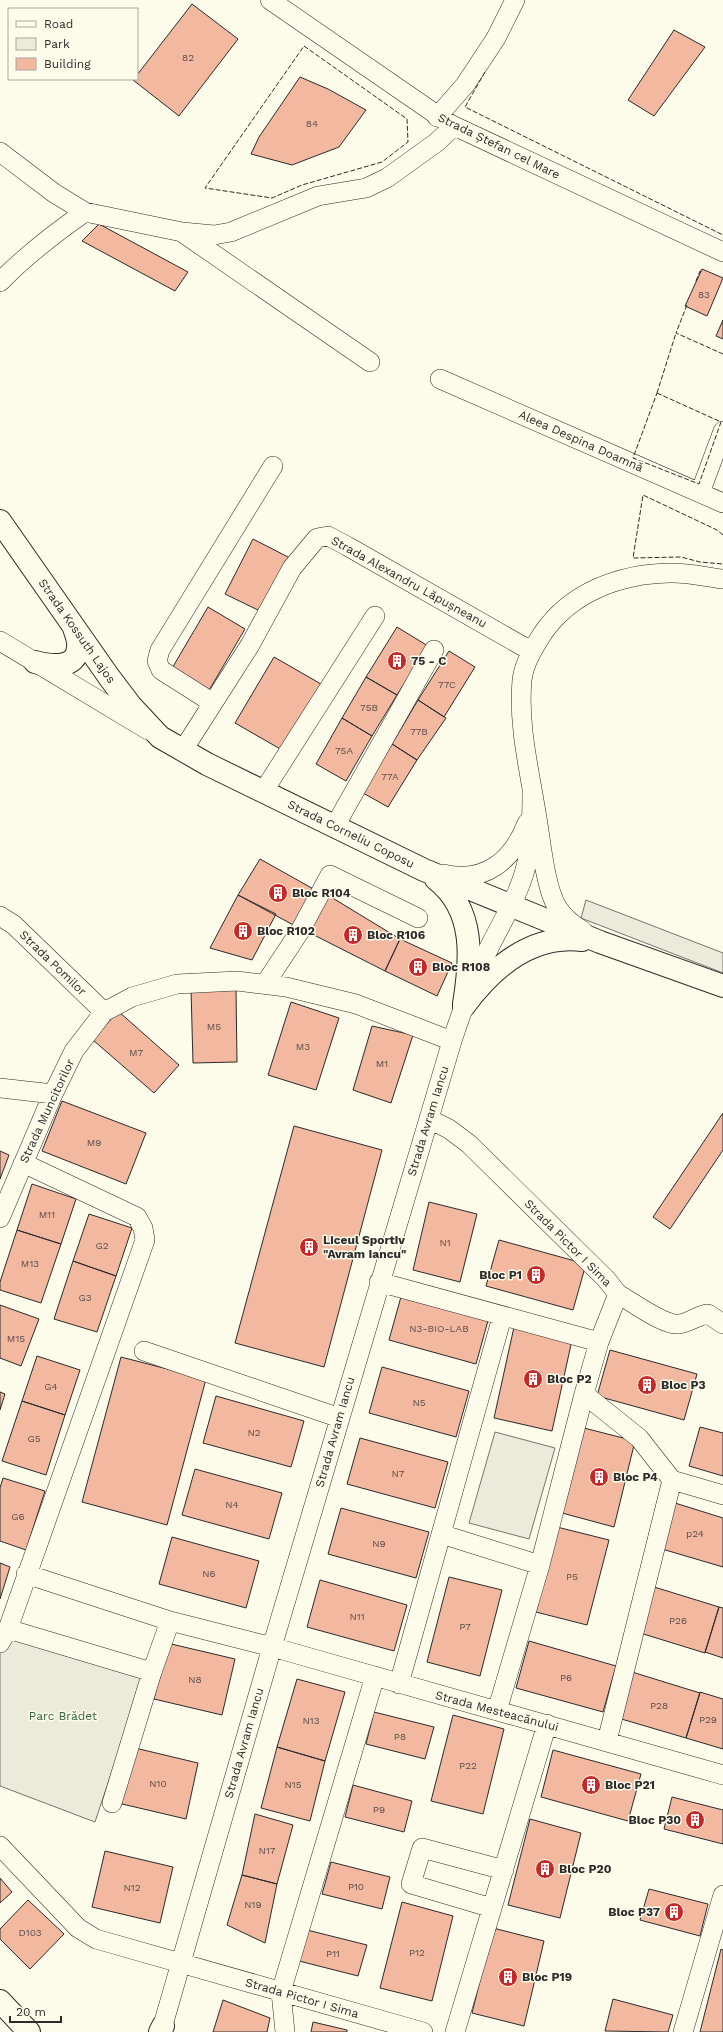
<svg xmlns="http://www.w3.org/2000/svg" width="723" height="2032" viewBox="0 0 723 2032" font-family="'Work Sans',sans-serif">
<style>
.green{fill:#ecebdb;stroke:#74746e}
.parking{fill:#eceadb;stroke:#74746e}
.building{fill:#f2b8a0;stroke:#2b2b2b}
.lines{fill:none;stroke-linecap:round;stroke-linejoin:round}
.minor-casing{stroke:#2b2b2b;stroke-width:20}
.major-casing{stroke:#2b2b2b;stroke-width:24}
.minor{stroke:#fdfbea;stroke-width:19}
.major{stroke:#fdfbea;stroke-width:22}
.fence{stroke:#2b2b2b;stroke-width:1;stroke-dasharray:5 2;stroke-linecap:butt}
.labels{text-anchor:middle;stroke-width:3;stroke-linejoin:round;paint-order:stroke}
.number-label{font-size:10px;fill:#5d4e48}
.street-label{font-size:12px;fill:#2b2b2b;stroke:#fdfbea}
.poi-label{font-size:12px;font-weight:bold;fill:#2b2b2b;stroke:#fdfbea;text-anchor:start}
.park-label{font-size:12px;fill:#34623c;stroke:#fdfbea}
</style>
<rect width="100%" height="100%" fill="#fdfbea"/>
<path class="green" d="M495,1432L555,1448L529,1539L469,1523Z
M8,1629L144,1675L95,1822L0,1786V1651Z"/>
<path class="parking" d="M586,900L723,953V973L581,918Z"/>
<path class="building" d="M192,4L238,39L179,116L133,80L137,79V75Z
M674,30L705,47L654,116L628,100Z
M300,77L328,89L366,110L339,147L292,165L251,154L259,137Z
M99,224L188,272L175,291L82,241Z
M702,269L723,278L707,316L685,306Z
M723,320V339L716,336Z
M253,539L290,558L262,612L225,594Z
M208,607L245,629L208,692L171,670Z
M397,627L428,646L397,695L366,677Z
M449,651L475,667L444,717L418,700Z
M274,657L321,684L282,750L235,723Z
M366,677L397,695L372,736L342,718Z
M418,700L446,718L417,760L392,744Z
M342,718L372,736L346,781L316,764Z
M392,744L417,760L388,807L363,793Z
M260,859L317,891L297,927L238,895Z
M326,894L400,939L385,971L306,931Z
M238,895L276,914L252,960L210,948Z
M400,939L452,963L437,996L385,971Z
M236,988L237,1062L193,1063L191,989Z
M291,1002L339,1018L316,1090L268,1075Z
M118,1011L179,1065L154,1093L93,1040Z
M372,1026L413,1035L391,1103L353,1090Z
M62,1101L146,1133L126,1184L42,1151Z
M723,1113V1150L670,1229L653,1217Z
M294,1126L382,1150L324,1367L235,1343Z
M0,1151L9,1155L0,1179Z
M32,1184L76,1199L61,1244L17,1230Z
M429,1202L477,1214L460,1282L413,1270Z
M89,1214L132,1228L116,1276L73,1261Z
M17,1230L61,1244L41,1303L0,1290V1282Z
M499,1240L586,1264L573,1310L486,1286Z
M73,1261L116,1276L97,1332L54,1319Z
M402,1293L489,1317L476,1364L389,1340Z
M0,1305L39,1319L21,1366L0,1358Z
M514,1327L572,1340L552,1431L494,1418Z
M610,1350L697,1374L684,1420L597,1396Z
M37,1356L80,1370L65,1415L22,1401Z
M121,1357L206,1379L167,1525L82,1502Z
M382,1367L469,1391L456,1437L369,1413Z
M0,1392L5,1394L0,1410Z
M216,1396L304,1421L291,1467L203,1443Z
M22,1401L65,1415L46,1475L2,1461Z
M700,1427L723,1433V1476L689,1466Z
M584,1428L635,1441L614,1527L562,1513Z
M360,1438L448,1462L435,1508L347,1484Z
M195,1469L282,1493L269,1539L182,1515Z
M3,1478L45,1491L26,1550L0,1541V1488Z
M675,1503L723,1518V1567L662,1549Z
M341,1508L429,1532L416,1578L328,1554Z
M557,1527L609,1540L587,1625L536,1612Z
M172,1537L259,1561L246,1608L159,1584Z
M0,1563L10,1567L0,1599Z
M449,1577L502,1590L480,1676L427,1662Z
M320,1580L407,1605L394,1651L307,1627Z
M651,1586L719,1607L705,1653L637,1632Z
M719,1607L723,1608V1658L705,1652Z
M529,1641L616,1666L603,1712L516,1688Z
M167,1643L235,1659L222,1715L154,1699Z
M632,1672L700,1693L686,1738L618,1718Z
M297,1679L345,1692L325,1761L277,1747Z
M700,1692L723,1699V1749L686,1738Z
M374,1712L434,1727L425,1759L366,1744Z
M453,1715L504,1729L483,1814L431,1801Z
M131,1747L198,1763L186,1819L118,1803Z
M277,1747L325,1761L310,1821L261,1808Z
M553,1750L641,1774L628,1821L541,1797Z
M353,1785L412,1801L404,1832L345,1817Z
M672,1797L723,1810V1844L664,1829Z
M255,1814L293,1825L277,1884L242,1875Z
M530,1819L581,1833L560,1918L508,1905Z
M105,1851L173,1867L160,1923L92,1907Z
M331,1862L390,1877L382,1909L322,1894Z
M242,1875L277,1884L265,1943L227,1925Z
M0,1878L12,1892L0,1903Z
M649,1889L708,1904L700,1936L640,1920Z
M28,1900L64,1934L30,1969L0,1939V1929Z
M402,1902L453,1916L432,2001L380,1988Z
M493,1928L544,1941L524,2026L472,2013Z
M307,1930L367,1945L358,1976L299,1961Z
M721,1949L723,1950V2032H700Z
M613,1999L673,2015L668,2032L605,2031Z
M223,2000L270,2018L267,2032H213Z
M313,2022L347,2030V2032H311Z"/>
<g class="lines">
<g class="minor-casing">
<path id="minor" d="M270,0L450,124L723,252
M437,117L465,85L496,38L515,0
M0,152L54,193L85,212L182,232L214,235L231,232L318,196L366,188L387,178L437,142L454,126
M183,233L370,362
M0,282C26,255 55,233 85,212
M440,379L723,503
M700,493L723,431
M0,641L148,730
M213,703L161,670L157,661L160,650L273,466
M183,750L250,645L292,568L317,538L328,536L347,546L531,651
M263,792L375,616
M335,826L434,650
M443,874C485,884 513,860 527,823
M0,916L14,925L104,1012
M583,931C573,925 563,917 557,907C544,884 541,838 536,812C529,768 518,725 522,680C524,663 534,647 543,633C571,592 620,574 669,573C686,572 706,577 723,579
M265,984L300,931L330,875L418,918
M0,1088L53,1094
M429,1119L449,1129L469,1144L606,1279L618,1294L599,1342L584,1394L639,1438L672,1480L723,1495
M0,1218L53,1094L74,1051L104,1012L132,997L177,984L237,981L286,987L356,1004L452,1041
M379,1282L599,1342
M618,1294C631,1301 664,1326 679,1324C689,1323 698,1315 708,1314L723,1324
M144,1351L340,1418
M441,1534L540,1565
M26,1574L170,1621L272,1647L723,1775
M8,1629L152,1672L112,1803
M0,1643L8,1629L145,1240L143,1228L137,1217L23,1163
M152,1672L170,1621
M399,1684L502,1317
M497,1711L540,1565L584,1394
M607,1741L672,1480
M0,1846L78,1928L96,1939L423,2032
M492,1908L411,1884L422,1848L504,1870
M161,2032L272,1647L452,1041C462,1010 474,979 488,950C503,919 522,891 528,857C532,835 532,813 532,790
M285,2032L281,1992L375,1676
M455,2032L547,1724
M683,2032L723,1895"/>
</g>
<g class="major-casing">
<path id="major" d="M0,521L109,677L131,706L160,737L207,764L424,870L600,942L723,986
M35,662C50,666 77,670 78,647C79,641 76,634 74,628
M436,879C476,910 471,960 464,1004
M464,1006C492,968 532,934 582,940
M0,2001L29,2032
M160,2032L163,2026"/>
</g>
<use href="#minor" class="minor"/>
<use href="#major" class="major"/>
<path class="fence" d="M304,46L407,119L408,142L382,162L302,185L272,198L205,188Z
M485,72L465,107L723,235
M696,281L700,271L703,272
M687,305L676,333L723,354
M657,393L721,422L699,484L633,458Z
M657,393L676,333
M723,535L717,530L643,495L633,558L681,557L700,562L723,564"/>
</g>
<defs>
<g id="building-disc" transform="scale(1)"><circle r="9.5" fill="#c62828" stroke="#fdfbea"/><path d="M-4-6H4V6H1V3H-1V6H-4ZM-2.5-4.3h1.7v1.8h-1.7ZM.8-4.3h1.7v1.8H.8ZM-2.5-1h1.7V.8h-1.7ZM.8-1h1.7V.8H.8Z" fill="#fff"/></g>
</defs>
<g fill-rule="evenodd">
<use href="#building-disc" x="397" y="661"/>
<use href="#building-disc" x="278" y="893"/>
<use href="#building-disc" x="243" y="931"/>
<use href="#building-disc" x="353" y="935"/>
<use href="#building-disc" x="418" y="967"/>
<use href="#building-disc" x="309" y="1247"/>
<use href="#building-disc" x="536" y="1275"/>
<use href="#building-disc" x="533" y="1379"/>
<use href="#building-disc" x="647" y="1385"/>
<use href="#building-disc" x="599" y="1477"/>
<use href="#building-disc" x="591" y="1785"/>
<use href="#building-disc" x="695" y="1820"/>
<use href="#building-disc" x="545" y="1869"/>
<use href="#building-disc" x="674" y="1912"/>
<use href="#building-disc" x="508" y="1977"/>
</g>
<g class="labels">
<g class="number-label">
<text x="188" y="61">82</text>
<text x="312" y="127">84</text>
<text x="704" y="298">83</text>
<text x="447" y="688">77C</text>
<text x="369" y="711">75B</text>
<text x="419" y="735">77B</text>
<text x="344" y="754">75A</text>
<text x="390" y="780">77A</text>
<text x="214" y="1030">M5</text>
<text x="303" y="1050">M3</text>
<text x="136" y="1056">M7</text>
<text x="382" y="1067">M1</text>
<text x="94" y="1146">M9</text>
<text x="47" y="1218">M11</text>
<text x="445" y="1246">N1</text>
<text x="102" y="1249">G2</text>
<text x="30" y="1267">M13</text>
<text x="85" y="1301">G3</text>
<text x="439" y="1332">N3-BIO-LAB</text>
<text x="16" y="1342">M15</text>
<text x="51" y="1390">G4</text>
<text x="419" y="1406">N5</text>
<text x="254" y="1436">N2</text>
<text x="34" y="1442">G5</text>
<text x="398" y="1477">N7</text>
<text x="232" y="1508">N4</text>
<text x="18" y="1520">G6</text>
<text x="695" y="1537">p24</text>
<text x="379" y="1547">N9</text>
<text x="209" y="1577">N6</text>
<text x="572" y="1580">P5</text>
<text x="357" y="1620">N11</text>
<text x="678" y="1624">P26</text>
<text x="465" y="1630">P7</text>
<text x="566" y="1681">P6</text>
<text x="195" y="1683">N8</text>
<text x="659" y="1709">P28</text>
<text x="708" y="1723">P29</text>
<text x="311" y="1724">N13</text>
<text x="400" y="1740">P8</text>
<text x="468" y="1769">P22</text>
<text x="158" y="1787">N10</text>
<text x="293" y="1788">N15</text>
<text x="379" y="1813">P9</text>
<text x="267" y="1854">N17</text>
<text x="356" y="1890">P10</text>
<text x="132" y="1891">N12</text>
<text x="253" y="1908">N19</text>
<text x="30" y="1936">D103</text>
<text x="417" y="1956">P12</text>
<text x="333" y="1957">P11</text>
</g>
<g class="street-label">
<text transform="translate(499 146) rotate(26)" y="4">Strada Ștefan cel Mare</text>
<text transform="translate(581 441) rotate(24)" y="4">Aleea Despina Doamnă</text>
<text transform="translate(409 582) rotate(29)" y="4">Strada Alexandru Lăpușneanu</text>
<text transform="translate(77 631) rotate(55)" y="4">Strada Kossuth Lajos</text>
<text transform="translate(351 834) rotate(26)" y="4">Strada Corneliu Coposu</text>
<text transform="translate(53 963) rotate(44)" y="4">Strada Pomilor</text>
<text transform="translate(47 1111) rotate(-65)" y="4">Strada Muncitorilor</text>
<text transform="translate(428 1121) rotate(-73)" y="4">Strada Avram Iancu</text>
<text transform="translate(568 1243) rotate(45)" y="4">Strada Pictor I Sima</text>
<text transform="translate(335 1432) rotate(-74)" y="4">Strada Avram Iancu</text>
<text transform="translate(497 1711) rotate(15)" y="4">Strada Mesteacănului</text>
<text transform="translate(244 1743) rotate(-74)" y="4">Strada Avram Iancu</text>
<text transform="translate(302 1998) rotate(16)" y="4">Strada Pictor I Sima</text>
</g>
<g class="poi-label">
<text x="411" y="665">75 - C</text>
<text x="292" y="897">Bloc R104</text>
<text x="257" y="935">Bloc R102</text>
<text x="367" y="939">Bloc R106</text>
<text x="432" y="971">Bloc R108</text>
<text x="323" y="1244">Liceul Sportiv<tspan x="323" dy="14">"Avram Iancu"</tspan></text>
<text x="522" y="1279" text-anchor="end">Bloc P1</text>
<text x="547" y="1383">Bloc P2</text>
<text x="661" y="1389">Bloc P3</text>
<text x="613" y="1481">Bloc P4</text>
<text x="605" y="1789">Bloc P21</text>
<text x="681" y="1824" text-anchor="end">Bloc P30</text>
<text x="559" y="1873">Bloc P20</text>
<text x="660" y="1916" text-anchor="end">Bloc P37</text>
<text x="522" y="1981">Bloc P19</text>
</g>
<g class="park-label">
<text x="63" y="1720">Parc Brădet</text>
</g>
</g>
<rect x="8" y="8" width="130" height="72" fill="#fdfbea" stroke="#a9a89e"/>
<rect x="16" y="21" width="20" height="6" fill="#fdfbea" stroke="#a9a89e"/>
<text x="44" y="28" font-size="12" fill="#2b2b2b">Road</text>
<rect x="16" y="38" width="20" height="12" fill="#ecebdb" stroke="#a9a89e"/>
<text x="44" y="48" font-size="12" fill="#2b2b2b">Park</text>
<rect x="16" y="58" width="20" height="12" fill="#f2b8a0" stroke="#a9a89e"/>
<text x="44" y="68" font-size="12" fill="#2b2b2b">Building</text>
<path d="M10 2016v6h51v-6" fill="none" stroke="#2b2b2b" stroke-width="2"/>
<text x="16" y="2016" font-size="12" fill="#2b2b2b" stroke="#fdfbea" stroke-width="3" paint-order="stroke">20 m</text>
</svg>
